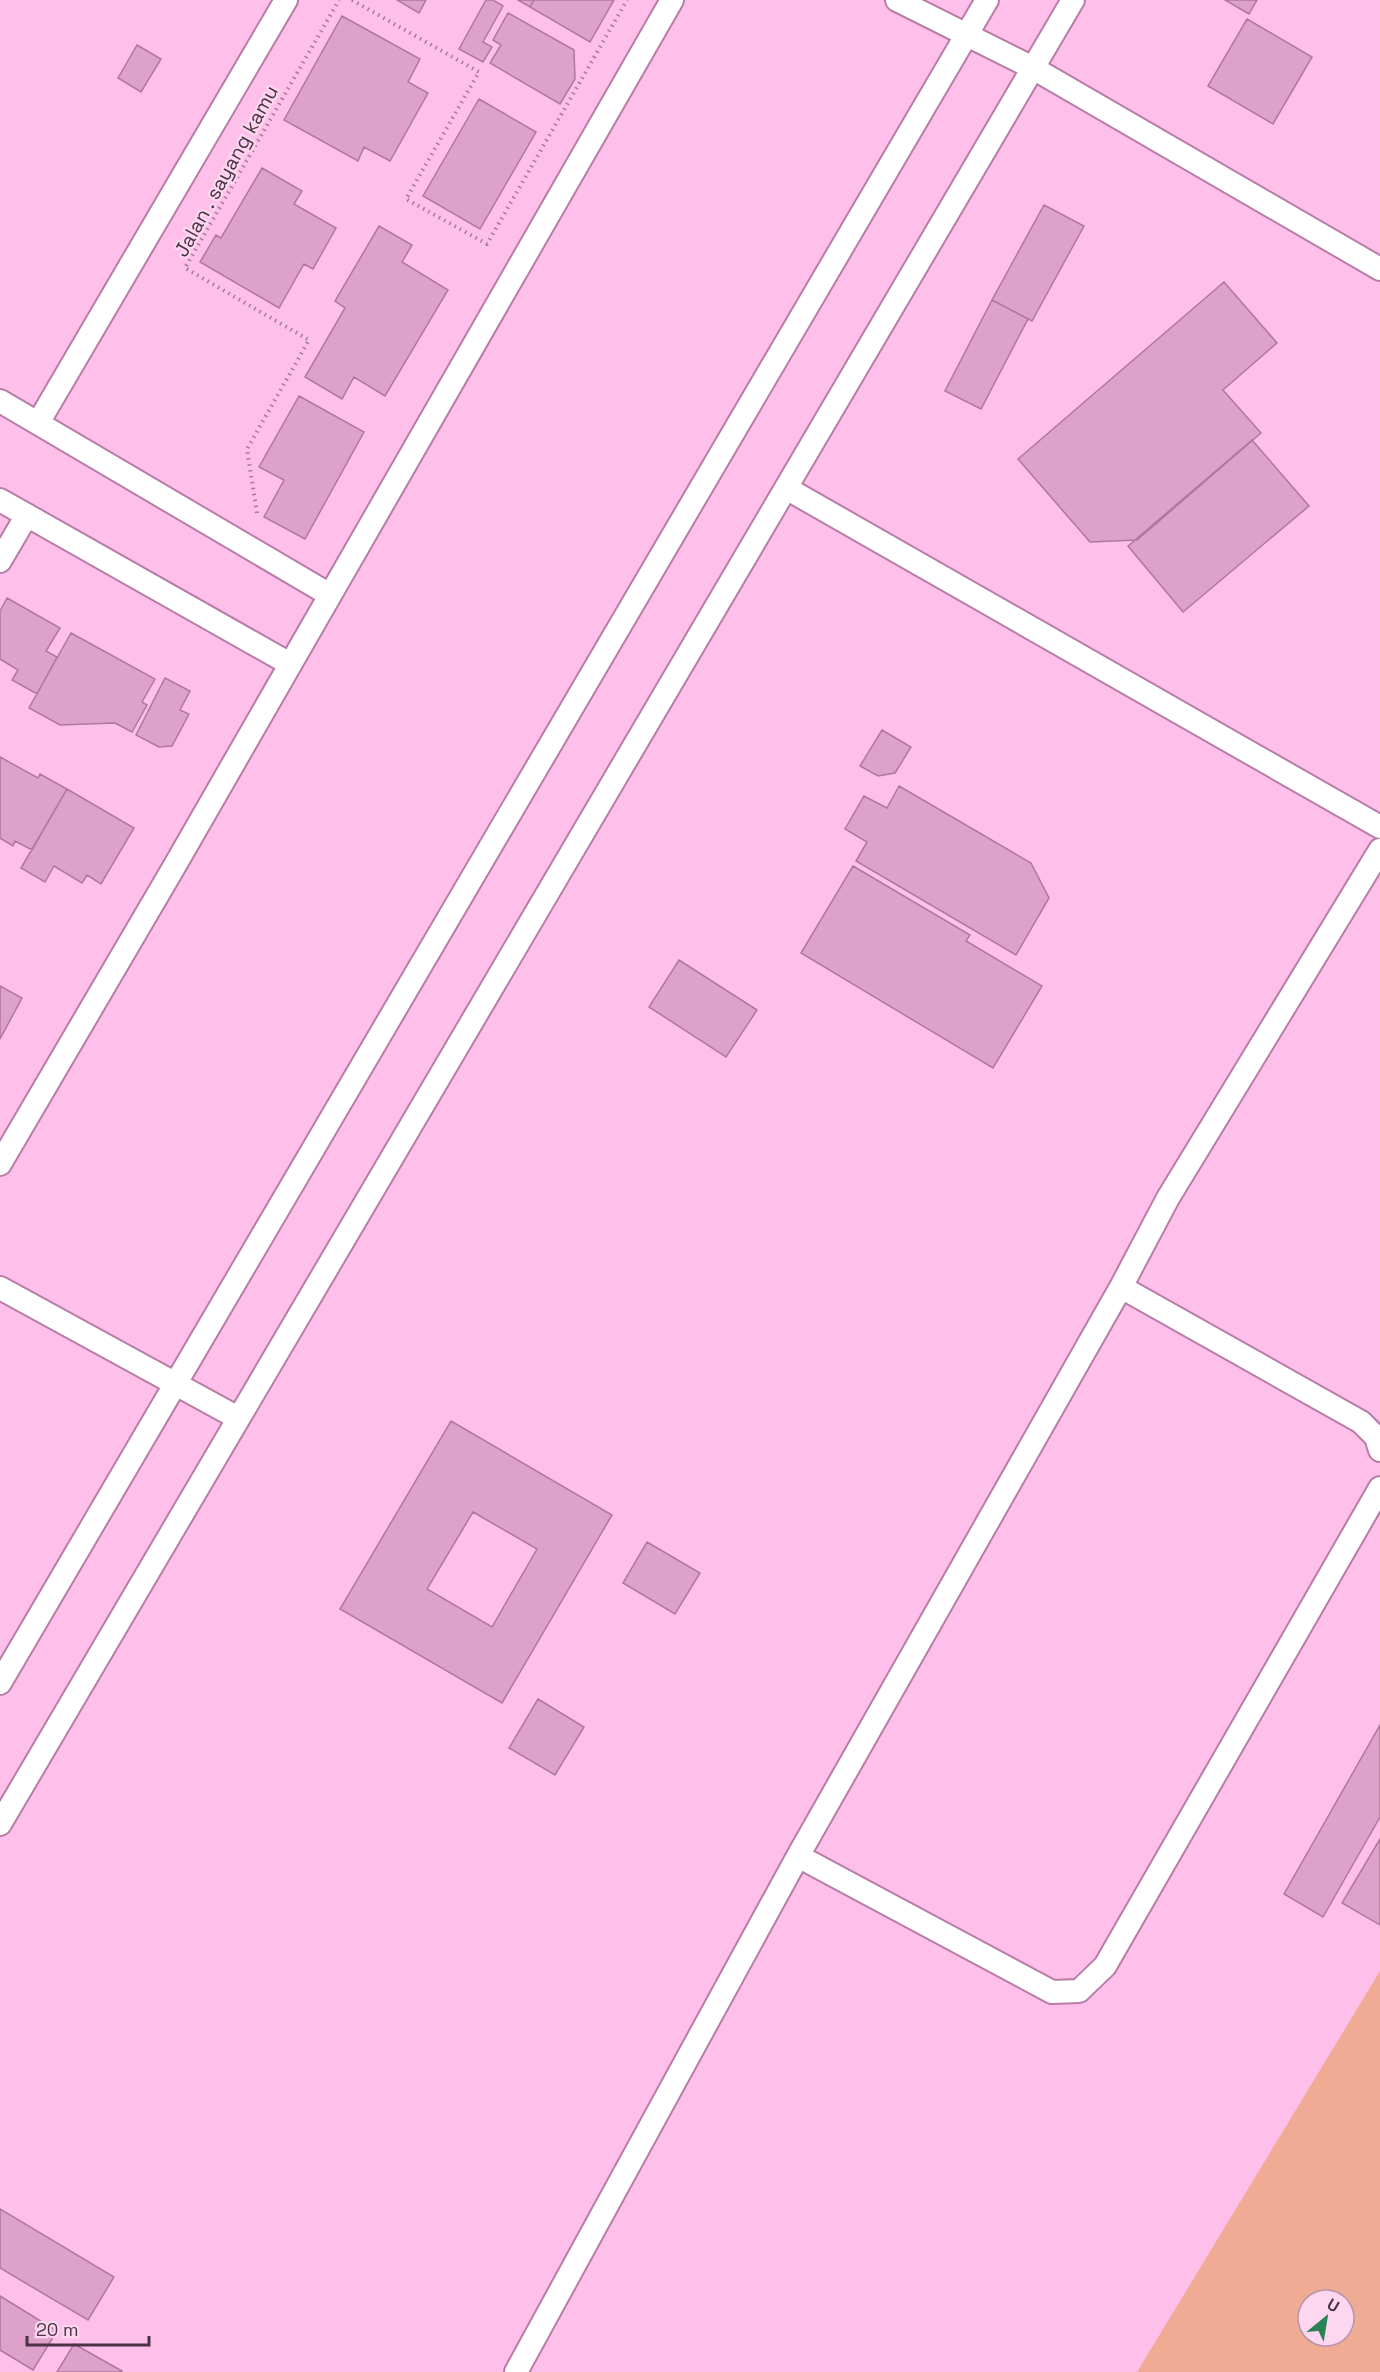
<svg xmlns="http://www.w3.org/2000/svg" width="1380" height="2372" viewBox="0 0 1380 2372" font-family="'Space Grotesk',sans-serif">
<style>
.grass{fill:#f0ab95;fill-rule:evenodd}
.building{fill:#dda1cb;stroke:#b0779f;stroke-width:1.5;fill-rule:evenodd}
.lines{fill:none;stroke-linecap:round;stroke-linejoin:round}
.lane-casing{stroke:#b77da6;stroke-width:26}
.path{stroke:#a67b99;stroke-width:4;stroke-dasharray:1.5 4.5;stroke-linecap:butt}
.lane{stroke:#fff;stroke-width:22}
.labels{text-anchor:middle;stroke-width:4.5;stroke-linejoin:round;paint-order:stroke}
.street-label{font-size:20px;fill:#4b3344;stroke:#fdd7f0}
</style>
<rect width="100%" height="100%" fill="#fec0eb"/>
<path class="grass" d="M1380,1971V2372H1137ZM1308,2300H1344V2336H1308Z"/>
<path class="building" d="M397,0H426L419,13Z
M486,0H493L503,6L483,42L492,47L483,62L459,49Z
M518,0H534L530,7Z
M534,0H614L590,42L530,7Z
M1225,0H1257L1249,14Z
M508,13L574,50L575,79L560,104L490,63L501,45L493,40Z
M342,16L420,59L408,82L428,93L390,161L364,147L358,161L284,120Z
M1247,19L1312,57L1273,124L1208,86Z
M137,45L161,59L141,92L118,78Z
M479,99L536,132L480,229L423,196Z
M262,168L302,191L294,204L336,228L313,269L304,264L279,308L200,262L216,235L221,238Z
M1044,205L1084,226L1032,321L992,300Z
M379,226L412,245L402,262L448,290L385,396L354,377L342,399L305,377L345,308L335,301Z
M1224,282L1277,343L1223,390L1261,433L1137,540L1090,542L1018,459Z
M992,300L1028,319L981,409L945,391Z
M299,396L364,432L305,539L264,517L284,480L259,467Z
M1252,440L1309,506L1183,612L1128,546Z
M7,598L60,628L46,651L57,657L37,694L12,680L18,670L0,659V611Z
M71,633L155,679L142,702L147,705L132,732L115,723L60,725L29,708Z
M165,678L190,691L180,710L189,714L172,746L159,747L136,735Z
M882,730L911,747L895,773L878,776L860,766Z
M0,757L38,778L40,774L67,789L32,850L15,841L13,846L0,838Z
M899,786L1031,863L1049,898L1016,955L856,861L867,842L845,829L864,796L887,808Z
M67,789L134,828L101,884L87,875L82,883L54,866L45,882L21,868Z
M853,866L970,935L966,941L1042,986L993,1068L801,953Z
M679,960L757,1010L726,1057L649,1007Z
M0,986L22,998L0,1039Z
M451,1421L612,1515L502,1703L340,1609ZM473,1512L537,1549L492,1627L427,1589Z
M647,1542L700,1573L675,1614L623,1583Z
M538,1699L584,1727L555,1775L509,1748Z
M1380,1725V1817L1323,1917L1284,1894Z
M1380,1839V1925L1342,1903Z
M0,2209L114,2277L88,2320L0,2268Z
M0,2296L57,2331L33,2370L0,2350Z
M74,2344L122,2371V2372H57Z"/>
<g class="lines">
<g class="lane-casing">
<path id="lane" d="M897,0L1033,68L1380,269
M0,401L330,595
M38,423L286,0
M786,488L1380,827
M0,500L290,664
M0,561L27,515
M0,1164L174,867L672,0
M1121,1287L1361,1422L1376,1437L1380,1450
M0,1288L238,1418
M0,1683L987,0
M0,1824L1073,0
M798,1856L1052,1992L1079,1991L1105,1966L1380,1488
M516,2372L798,1856L1121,1287L1168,1198L1380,850"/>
</g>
<path class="path" d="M352,0L479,72L406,199L487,244L627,0
M257,513L247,449L309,340L185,268L339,0"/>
<use href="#lane" class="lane"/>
</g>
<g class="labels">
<g class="street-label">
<text transform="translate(226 171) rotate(-61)" y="7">Jalan . sayang kamu</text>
</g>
</g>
<g transform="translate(1326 2318) rotate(30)"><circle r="28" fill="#fdd7f0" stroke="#b695ab" stroke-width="1.5"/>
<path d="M0-4.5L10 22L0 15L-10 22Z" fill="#2a8257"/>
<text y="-9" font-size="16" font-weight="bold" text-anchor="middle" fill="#4b3344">U</text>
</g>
<path d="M27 2336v9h122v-9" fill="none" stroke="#4b3344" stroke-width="3"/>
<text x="36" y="2336" font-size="18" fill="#4b3344" stroke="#fdd7f0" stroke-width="4.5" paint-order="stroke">20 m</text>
</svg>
